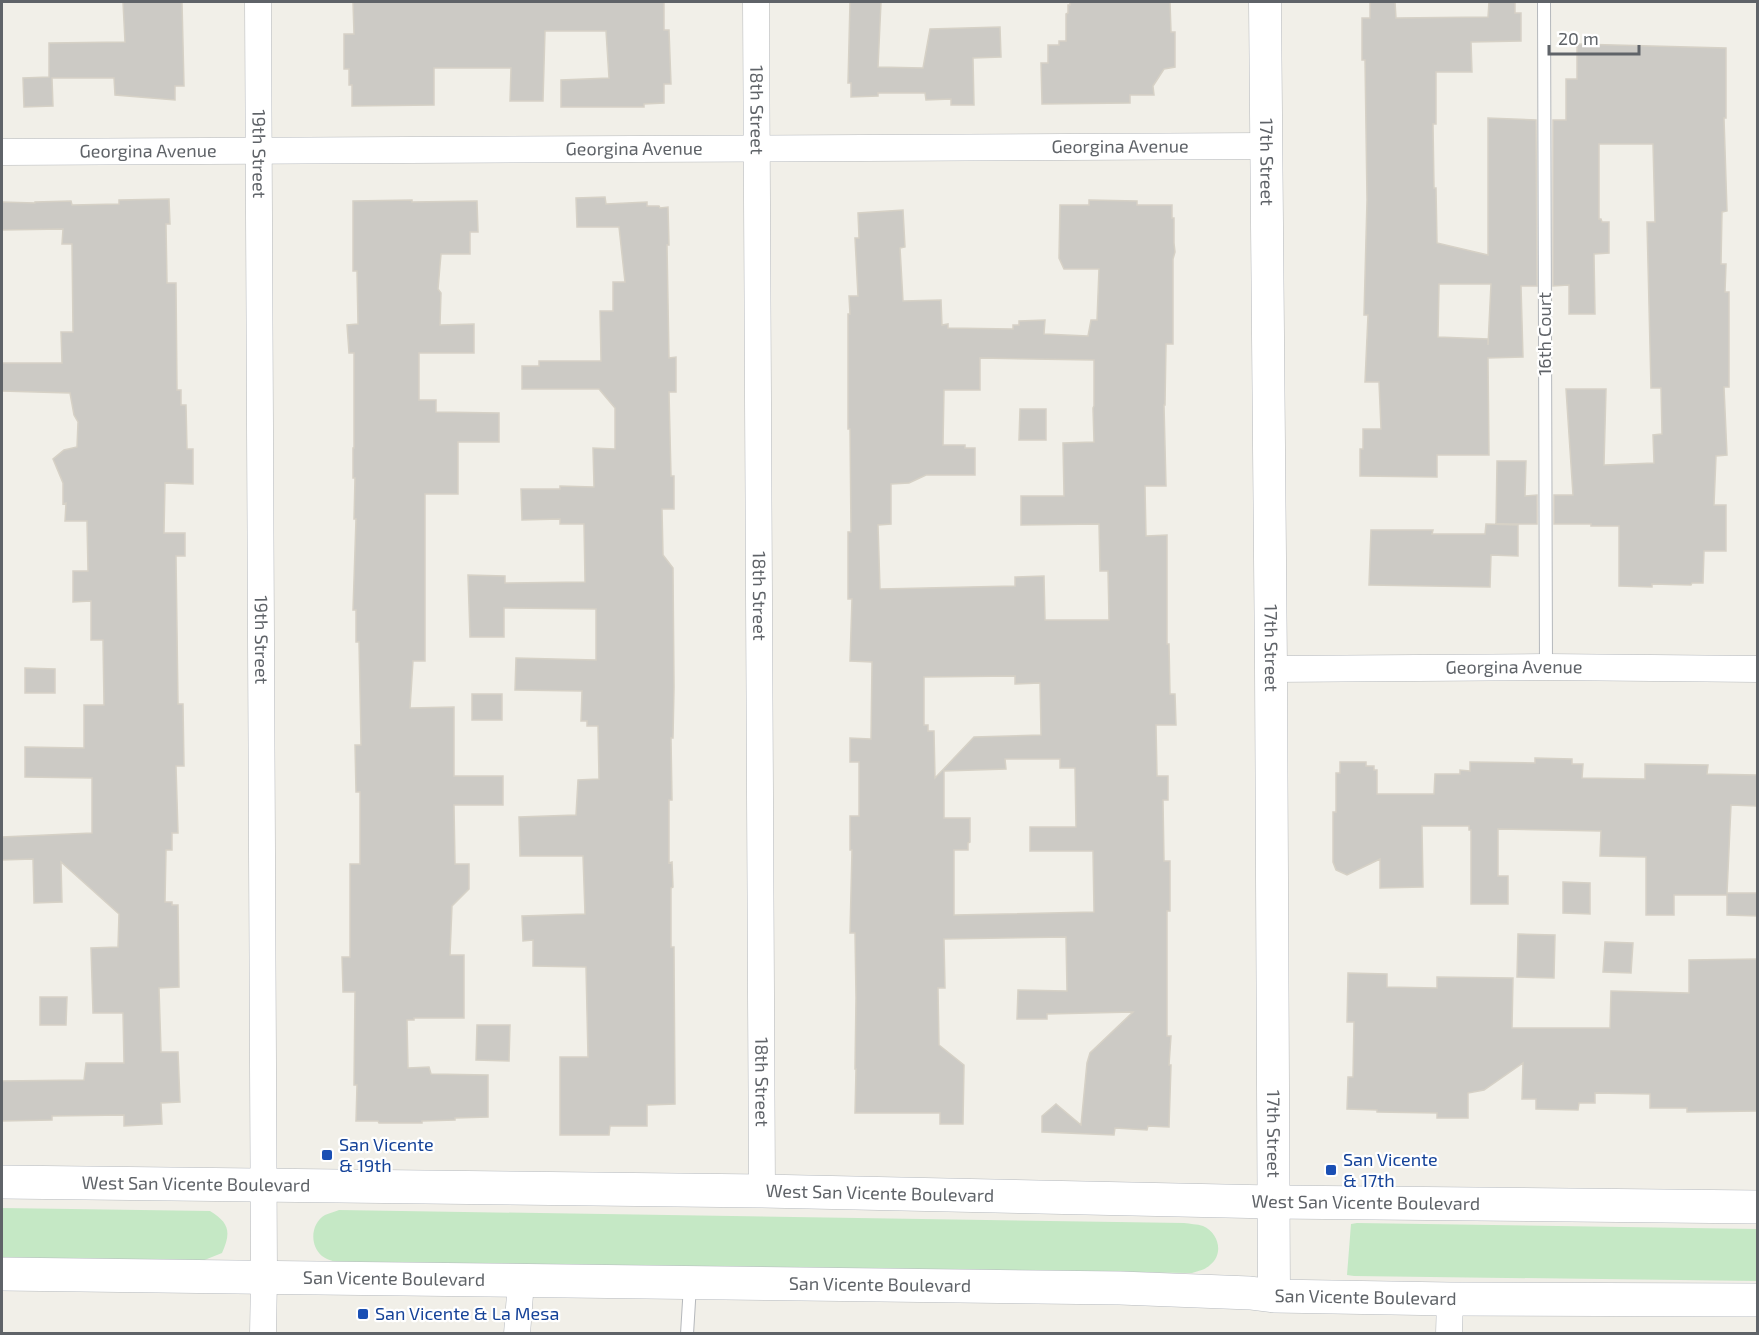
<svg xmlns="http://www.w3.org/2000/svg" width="1759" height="1335" viewBox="0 0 1759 1335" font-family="'Exo 2',sans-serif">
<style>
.green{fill:#c5e8c5}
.building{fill:#cccac5;stroke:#d6d1c6;stroke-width:1.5;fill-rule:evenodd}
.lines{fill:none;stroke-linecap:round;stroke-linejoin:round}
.service-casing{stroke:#b5b8bc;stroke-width:14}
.minor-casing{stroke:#b5b8bc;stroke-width:27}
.tertiary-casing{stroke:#b5b8bc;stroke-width:33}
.secondary-casing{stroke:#b6babf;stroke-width:34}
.service{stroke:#fff;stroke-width:12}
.minor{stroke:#fff;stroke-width:26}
.tertiary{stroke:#fff;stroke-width:32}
.secondary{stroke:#fff;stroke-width:33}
.transit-dot{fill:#1a4fb4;stroke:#fff;stroke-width:2}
.labels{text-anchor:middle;stroke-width:4.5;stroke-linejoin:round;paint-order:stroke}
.street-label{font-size:18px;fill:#5f6368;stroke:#fff}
.transit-label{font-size:18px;fill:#164399;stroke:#fff;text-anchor:start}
</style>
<rect width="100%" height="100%" fill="#f1efe8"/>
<path class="green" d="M2,1208L210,1211C230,1223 231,1233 222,1253L202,1261L2,1259Z
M339,1210L1184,1223C1190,1224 1197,1224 1203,1226C1219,1233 1224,1254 1210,1265C1205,1270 1198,1271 1192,1273L339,1263C334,1261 327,1260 322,1256C309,1245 311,1223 325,1215C329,1213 335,1212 339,1210Z
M1357,1223L1757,1229V1281L1354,1276L1347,1275L1351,1224Z"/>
<path class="building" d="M123,2H182L184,86H175V100L115,95L114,78H52L53,106L24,107L23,78L49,77V43L125,42Z
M353,2H664V30H669L671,84H664V103L644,104V107H561V80L609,78L606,31H545L543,101H510L511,68H434V105L352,106V85H349V69H344V34H354Z
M850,2H881L878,67L923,68L930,29L1000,27L1001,57L973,58L974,105H951V99L926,100L925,93H878V96L851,97V83H848Z
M1070,2H1170L1171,32H1175V67L1164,69L1153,86L1154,95H1130V103L1042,104L1041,63H1048V45H1059V41H1066V14L1068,13V5H1070Z
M1370,2H1395L1396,18L1488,17L1489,2H1515V13H1521V41L1471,42L1472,72H1436V124H1433L1434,188H1436L1437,243L1488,255V118L1536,120L1537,286H1521L1523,357L1488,358L1489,455H1437V477L1360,476V449H1363V429H1381L1379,382H1365L1368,315H1364L1367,200L1365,60H1362V18H1370ZM1439,284H1491L1488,345V339L1438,337Z
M1577,44L1726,48V118H1724L1727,211L1722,212L1721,264H1726L1725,292H1729V387H1724L1727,455L1716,456L1714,505H1726V551H1704L1703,583H1692L1691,585L1652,584V587L1619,586V526H1591V524H1554V495H1573L1566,389H1606L1604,465L1654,463L1653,435L1662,434L1661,388H1651L1647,222H1655L1653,144H1599V219H1601L1602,222H1609V253L1594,254L1595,314H1569V285L1553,286V120H1566V79H1577Z
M605,197L606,204L647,202V206H659L660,208L668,207L669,245H667L669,358L676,357V392H669L671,476H674V509H662L663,555L673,568L674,687L673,738H671L672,800H669V863L672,862L673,887L671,888V947H674L675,1104L647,1105V1126H610L609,1135H560V1057H588L586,967L533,966V940L523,941L522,916L585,914L583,856H520L519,817L576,815L578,780L599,779L598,726H587V721H581L582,691L515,690L516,658L596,660V609L504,608V637H470L468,575L505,576V583L585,582L584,524H560V519L522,520L521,489H560V486L594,487L593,448L615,449V408L599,389H522V366H539V361H601L600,311H613V282H625L619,227H577L576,198Z
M169,199L170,224H166L167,283H176L177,390H181V405H186L187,449H193V484L165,483L164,533H185V556H176L178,704H183L184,766H176L178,833H172V850H166L165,902H172V905H178L179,987L159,988L161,1052H178L180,1102L161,1103L162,1124L124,1126V1115L52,1116V1120L2,1121V1081L84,1080L86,1063H124L123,1013H93L91,948L118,947L119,914L61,862L62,902L34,903L33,859L2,860V837L92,833V778L25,777V747L84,748V705H104L103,640H91V601L73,602V571H88L87,521H65L66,503L63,504V483L53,459L64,450L77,447L78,422L74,415L70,393L2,391V363H62L61,332H73L72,244H62L63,229L2,230V202L35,203V202L71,201L72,205L119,204V200Z
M412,200V202L477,201L478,232H470V254H441L438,289L441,293L440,325L474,324V353H419V400H436V412L499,413V442H458V494H425V661H413L410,708L454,707V776H503V805H454L455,864H469V889L452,906L450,955H464V1018H414V1020H407L408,1068L429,1067L431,1074L488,1075V1117L455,1118V1120L422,1121V1123H379L378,1121H356L357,1085H354L355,992H343L342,957H350V864H360V792H356L355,745H361L359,642H356V610H353L356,519H354L355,478H353V448H354V353H349L347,325L358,324L357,271H353V201Z
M1089,200L1137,201V205H1172V218H1174V243L1175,252L1173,259V344H1166L1165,405H1164L1166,486H1145L1146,536L1167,535V644H1169L1170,694H1175L1176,725H1156L1157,776H1168V800H1163L1164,861H1170V911H1167V1036H1171L1169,1065H1171L1169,1127L1148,1126L1147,1130L1115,1128L1114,1135L1042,1132V1116L1056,1104L1081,1125L1087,1063L1090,1053L1133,1012L1047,1014V1019H1017L1018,990L1067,991L1066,937L944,939L945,988H938L939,1045L964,1065L963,1124H940V1113H855L856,1069H855L856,998L855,933H850L852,850H850V816H859V762H850V738L871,739L872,662L850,661L852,599H848V532H851L850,429H848V314H850L849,296H858L855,238H859L858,213L903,210L905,247L900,248L903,301L941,300L942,325L948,324V328L1013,329V325H1019V321L1045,320L1044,334L1088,336L1091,320H1097L1099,269H1064L1059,258L1060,205H1089ZM980,358L1094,360V406L1093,408L1094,442L1063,443L1064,496H1021V525L1099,524L1100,571H1108L1109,620H1045L1044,576L1015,577V586L880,589L878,525L891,524V484L909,483L926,475H975V448H965V445H943L944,390H980ZM1015,676V684L1040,683L1041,735L974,737L935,778L934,731H928V725H924V677ZM1005,759H1060V768H1075L1076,827H1030V851H1093L1094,912L954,915V850H968V843L970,842V818H944V771L1006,769Z
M1020,409H1046V440H1019Z
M1497,461H1526L1525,496L1537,495V524H1496Z
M1486,524L1518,525V556L1491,555L1490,587L1369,585L1371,530H1433L1432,534H1485Z
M25,668L55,669V693H25Z
M472,694H502V720H472Z
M1535,758L1572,759V764H1583L1582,778L1645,779V764L1708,765L1707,774L1757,775L1756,806L1731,805L1727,893H1758V916L1727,915V895H1674V915H1646V857L1600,856L1601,831L1498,829V876H1508V904H1471V830H1469V826H1422L1423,887L1380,888V859L1347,875L1336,870L1333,862V812H1336V773H1340V762H1366V766H1374V770H1377V794H1434L1435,774H1460V770L1470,771V762L1535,763Z
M1563,882L1590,883V914L1563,913Z
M1518,934L1555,935L1554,978L1517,977Z
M1605,942L1633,943L1631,973L1603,972Z
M1758,959V1111L1687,1112V1108H1650V1094L1595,1093V1103H1579L1578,1110L1536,1109V1099H1522L1523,1063L1484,1090L1468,1093V1118H1437V1113L1377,1112V1110L1347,1109L1348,1077H1353L1354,1022H1347L1348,973L1387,974V987L1437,988V977L1513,978L1512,1028H1610L1611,991L1689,993V960Z
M40,997H67L66,1025H40Z
M477,1025H510L509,1061L476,1060Z"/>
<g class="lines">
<g class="service-casing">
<path id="service" d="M1544,2L1546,667
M687,1334L690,1285"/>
</g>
<g class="minor-casing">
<g id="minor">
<path id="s1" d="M258,2L264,1277L263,1334"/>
<path id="s2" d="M756,2L762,1191"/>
<path id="s3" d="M2,152L1265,146"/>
<path id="s4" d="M1271,669L1546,667L1758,669"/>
<path d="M517,1334L521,1281"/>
<path d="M1449,1334L1450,1299"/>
</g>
</g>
<g class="tertiary-casing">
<g id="tertiary">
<path id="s5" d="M1265,2L1271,669L1274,1296"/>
</g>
</g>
<g class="secondary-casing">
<g id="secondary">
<path id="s6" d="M2,1182L762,1191L1274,1202L1758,1207"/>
<path id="s7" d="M2,1274L1120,1288L1250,1293L1274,1296L1450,1299L1758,1300"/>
</g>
</g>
<use href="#service" class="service"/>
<use href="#minor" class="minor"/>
<use href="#tertiary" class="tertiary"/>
<use href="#secondary" class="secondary"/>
</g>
<g class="transit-dot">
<rect x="321" y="1149" width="12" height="12" rx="3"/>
<rect x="1325" y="1164" width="12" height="12" rx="3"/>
<rect x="357" y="1308" width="12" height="12" rx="3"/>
</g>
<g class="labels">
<g class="street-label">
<text dy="6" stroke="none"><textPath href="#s2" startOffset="108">18th Street</textPath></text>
<text dy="6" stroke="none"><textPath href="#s3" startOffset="1118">Georgina Avenue</textPath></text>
<text dy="6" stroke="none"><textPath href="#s3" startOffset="632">Georgina Avenue</textPath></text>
<text dy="6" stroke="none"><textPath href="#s3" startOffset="146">Georgina Avenue</textPath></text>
<text dy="6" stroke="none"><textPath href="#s1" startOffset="152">19th Street</textPath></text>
<text dy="6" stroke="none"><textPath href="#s5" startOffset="160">17th Street</textPath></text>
<text transform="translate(1545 334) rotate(-90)" y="6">16th Court</text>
<text dy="6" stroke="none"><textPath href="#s2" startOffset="594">18th Street</textPath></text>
<text dy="6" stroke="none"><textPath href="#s1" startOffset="638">19th Street</textPath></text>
<text dy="6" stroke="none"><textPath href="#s5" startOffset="646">17th Street</textPath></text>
<text dy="6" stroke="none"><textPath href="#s4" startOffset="243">Georgina Avenue</textPath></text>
<text dy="6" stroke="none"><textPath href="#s2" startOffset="1080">18th Street</textPath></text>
<text dy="6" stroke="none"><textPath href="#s5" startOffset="1132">17th Street</textPath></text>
<text dy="6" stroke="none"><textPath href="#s6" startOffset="194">West San Vicente Boulevard</textPath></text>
<text dy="6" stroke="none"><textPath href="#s6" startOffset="878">West San Vicente Boulevard</textPath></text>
<text dy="6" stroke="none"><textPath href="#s6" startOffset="1364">West San Vicente Boulevard</textPath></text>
<text dy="6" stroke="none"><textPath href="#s7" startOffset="392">San Vicente Boulevard</textPath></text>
<text dy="6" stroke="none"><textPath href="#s7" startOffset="878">San Vicente Boulevard</textPath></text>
<text dy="6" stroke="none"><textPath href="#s7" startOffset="1364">San Vicente Boulevard</textPath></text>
</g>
<g class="transit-label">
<text x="339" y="1151">San Vicente<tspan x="339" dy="21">&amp; 19th</tspan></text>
<text x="1343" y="1166">San Vicente<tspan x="1343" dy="21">&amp; 17th</tspan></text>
<text x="375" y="1320">San Vicente &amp; La Mesa</text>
</g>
</g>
<rect width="1759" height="1335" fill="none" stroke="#5f6368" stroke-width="6"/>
<path d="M1549 45v9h90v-9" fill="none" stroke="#5f6368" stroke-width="3"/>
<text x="1558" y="45" font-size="18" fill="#5f6368" stroke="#ffffff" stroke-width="4.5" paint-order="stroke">20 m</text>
</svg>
